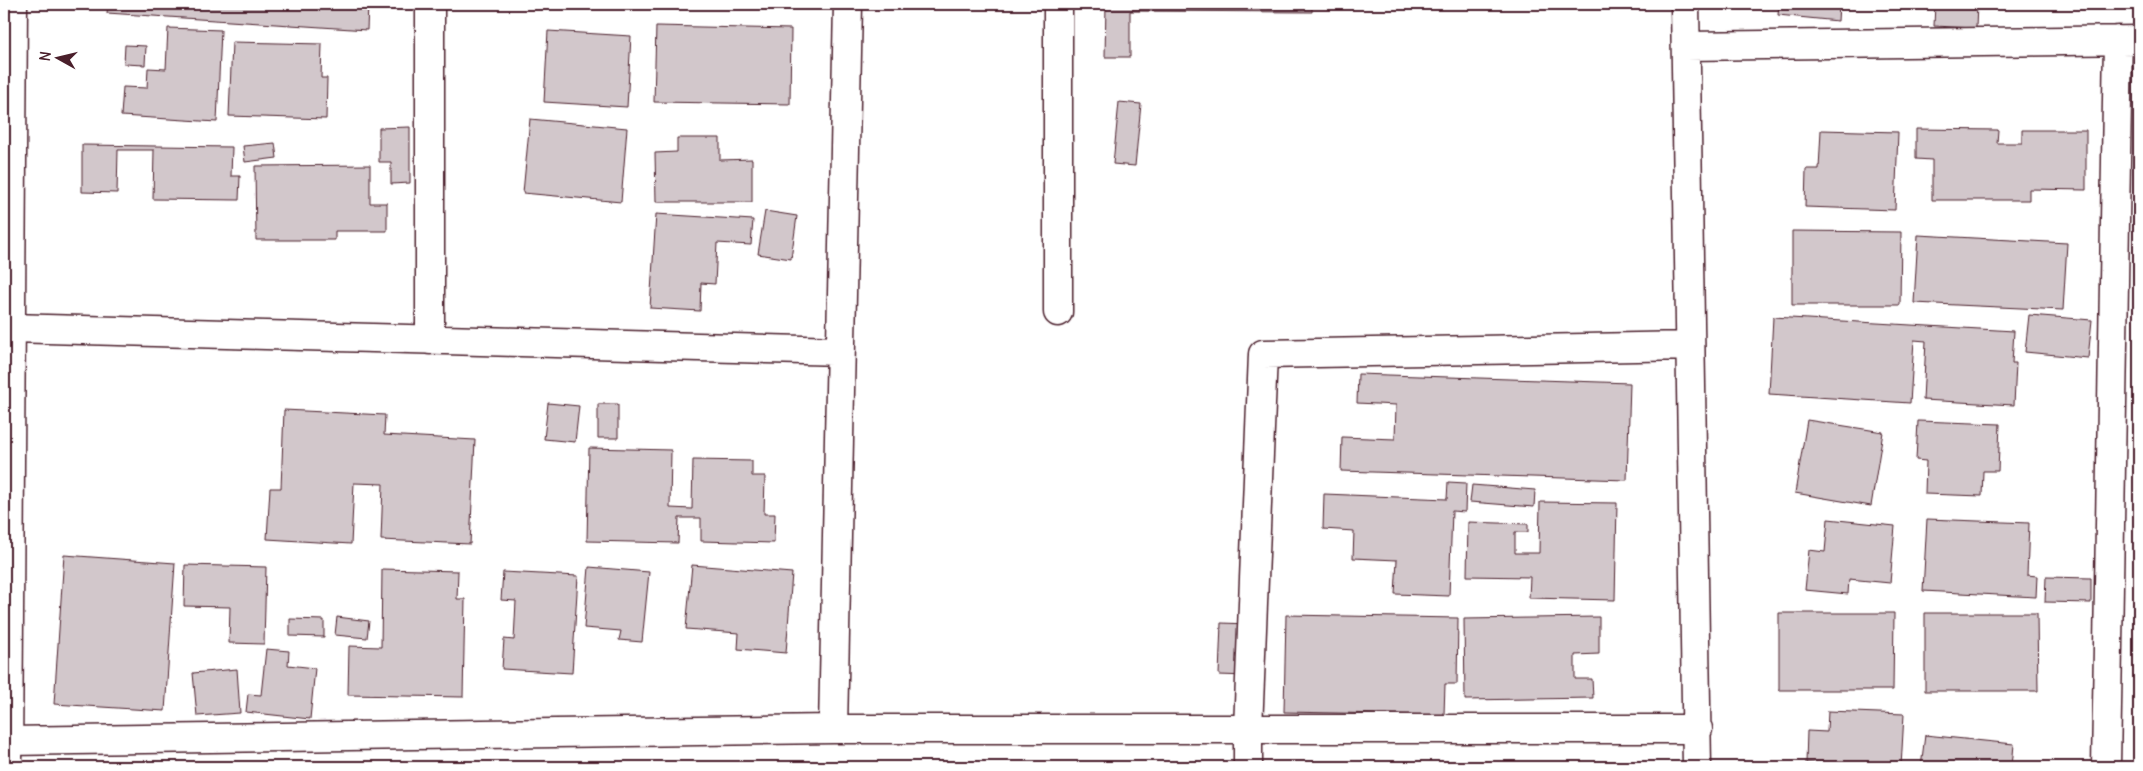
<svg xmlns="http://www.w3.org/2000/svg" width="2143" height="771" viewBox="0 0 2143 771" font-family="Delius,sans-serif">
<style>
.building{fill:#d2c7cb;stroke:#4a1f2b}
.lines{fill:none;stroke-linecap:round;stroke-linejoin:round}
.street-casing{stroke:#4a1f2b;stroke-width:31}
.secondary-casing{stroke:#4a1f2b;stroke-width:31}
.street{stroke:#fff;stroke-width:28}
.secondary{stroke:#fff;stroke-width:28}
</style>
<rect width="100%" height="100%" fill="#fff"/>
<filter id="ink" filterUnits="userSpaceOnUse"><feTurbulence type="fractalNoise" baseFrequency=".02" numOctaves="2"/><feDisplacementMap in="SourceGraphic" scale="10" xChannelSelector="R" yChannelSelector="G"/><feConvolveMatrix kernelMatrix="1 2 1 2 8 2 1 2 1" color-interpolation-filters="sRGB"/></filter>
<g filter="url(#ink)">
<path class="building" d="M108,4H368L367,30L107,13Z
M498,4H635V5H498Z
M651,4H740V6Z
M1106,4H1312V12L1130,11V57H1105Z
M1779,4H1839L1838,21L1778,15Z
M1935,4H1977L1976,28L1934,26Z
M2085,4H2139V9L2085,8Z
M656,26L791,29L790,104L654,102Z
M168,28L221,30L217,122L121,116L123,87L147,88L148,68L166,69Z
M548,31L631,36L627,107L544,102Z
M232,42L322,44L321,78H327L326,119L229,116Z
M125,45L146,46L145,65L124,64Z
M1119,102L1141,104L1135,166L1113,164Z
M530,119L627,128L621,202L523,193Z
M410,127V183L391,184V162H379V128Z
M1916,129L1998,130L1997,143H2022V130H2086V190L2029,189V200H1932V160L1916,159Z
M1821,130L1898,132L1895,210L1805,207L1806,169H1819Z
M677,138H720V160L752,159V202H656L655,153L677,152Z
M275,143L277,158L245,162L243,146Z
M82,145L232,147L231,176H240L239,200L153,199L154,150H118L117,193L82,192Z
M370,165V203H387V231H335V240H256L255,166Z
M765,211L797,216L791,259L758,254Z
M656,214L753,220L751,245L717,243L715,284L701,283L700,311L650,308Z
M1792,231L1901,232L1900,305H1792Z
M1918,235L2067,243L2063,310L1914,303Z
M2029,315L2092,320L2088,358L2025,352Z
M1773,317L2014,331L2012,363H2016L2014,405L1923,400L1926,341L1914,340L1910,403L1769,394Z
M1358,374L1630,383L1627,480L1341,471L1342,437L1395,439L1396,405L1357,403Z
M548,403L579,406L575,442L544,439Z
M598,404H618V438H598Z
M284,410L385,415L384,435L475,440L470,544L381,540L383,484L354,483L351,544L267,539L270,488H281Z
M1807,420L1883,432L1871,506L1795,493Z
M1918,421L2000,424L1998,471H1983L1982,496L1925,494L1926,461L1916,460Z
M589,448L671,450L670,508L692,509L693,460L752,461V476H765L764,514H775L774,543L701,541V518H679L678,543L587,541Z
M1448,482L1466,483L1465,512L1452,511L1449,596L1395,594L1397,560L1353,558L1354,531L1323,529L1324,494L1447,499Z
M1472,485L1535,490L1534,507L1470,502Z
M1540,502L1617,503L1615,600L1529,598L1530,577L1467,576L1468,522L1528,524V532H1515V553H1539Z
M1828,519L1895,526L1890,583L1849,579L1848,594L1805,590L1809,550L1825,552Z
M1927,519L2029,523L2027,575L2037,576L2036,597L1923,591Z
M64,555L175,563L165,711L54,704Z
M185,565L266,567L264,644L229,643L230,607L184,606Z
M692,565L792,573L786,653L738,649L739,633L686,629Z
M589,567L649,572L642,642L619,640L621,631L584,628Z
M382,569L458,571L457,599H465L463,697L348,695L349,646L381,647Z
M503,572L578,576L572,673L502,669L504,639L514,640L516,601L501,600Z
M2046,577L2091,578V603L2045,602Z
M1779,613H1894L1893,690H1779Z
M1925,613H2037L2038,691H1925Z
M1286,615L1458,618L1457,684H1445L1444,715L1284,712Z
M337,617L369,621L367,638L335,635Z
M1599,617V654L1575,655V679H1592L1593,698L1465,700L1464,619Z
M290,619L324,620V637L290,636Z
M1221,623L1249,624L1247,676L1219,675Z
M266,649L289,651L288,665L315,668L310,719L246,712L248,694L261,695Z
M237,669L240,713L197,716L193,673Z
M1828,711L1904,714L1901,767H1823V764L1806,763L1807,731L1827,732Z
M1925,735L2014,744L2012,767H1921Z"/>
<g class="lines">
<g class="street-casing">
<path id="street" d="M1685,4L1697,767
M1686,46L2139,40
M1058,312V4
M11,328L841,351
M430,340V4
M833,729L848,4
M8,741L833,729H1698
M1248,767V729L1263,354L1690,346
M2106,767L2118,40"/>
</g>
<g class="secondary-casing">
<path id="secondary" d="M8,767L13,4"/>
</g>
<use href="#street" class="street"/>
<use href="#secondary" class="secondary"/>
</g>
</g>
<rect width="2143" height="771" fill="none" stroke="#fff" stroke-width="20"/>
<rect x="10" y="10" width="2123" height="751" fill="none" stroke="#4a1f2b" stroke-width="2" filter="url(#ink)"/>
<g transform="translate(58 58) rotate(278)" stroke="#ffffff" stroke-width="4" paint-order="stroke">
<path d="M0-4L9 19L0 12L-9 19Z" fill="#4a1f2b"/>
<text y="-8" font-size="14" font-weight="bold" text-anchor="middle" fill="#4a1f2b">N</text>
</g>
</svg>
